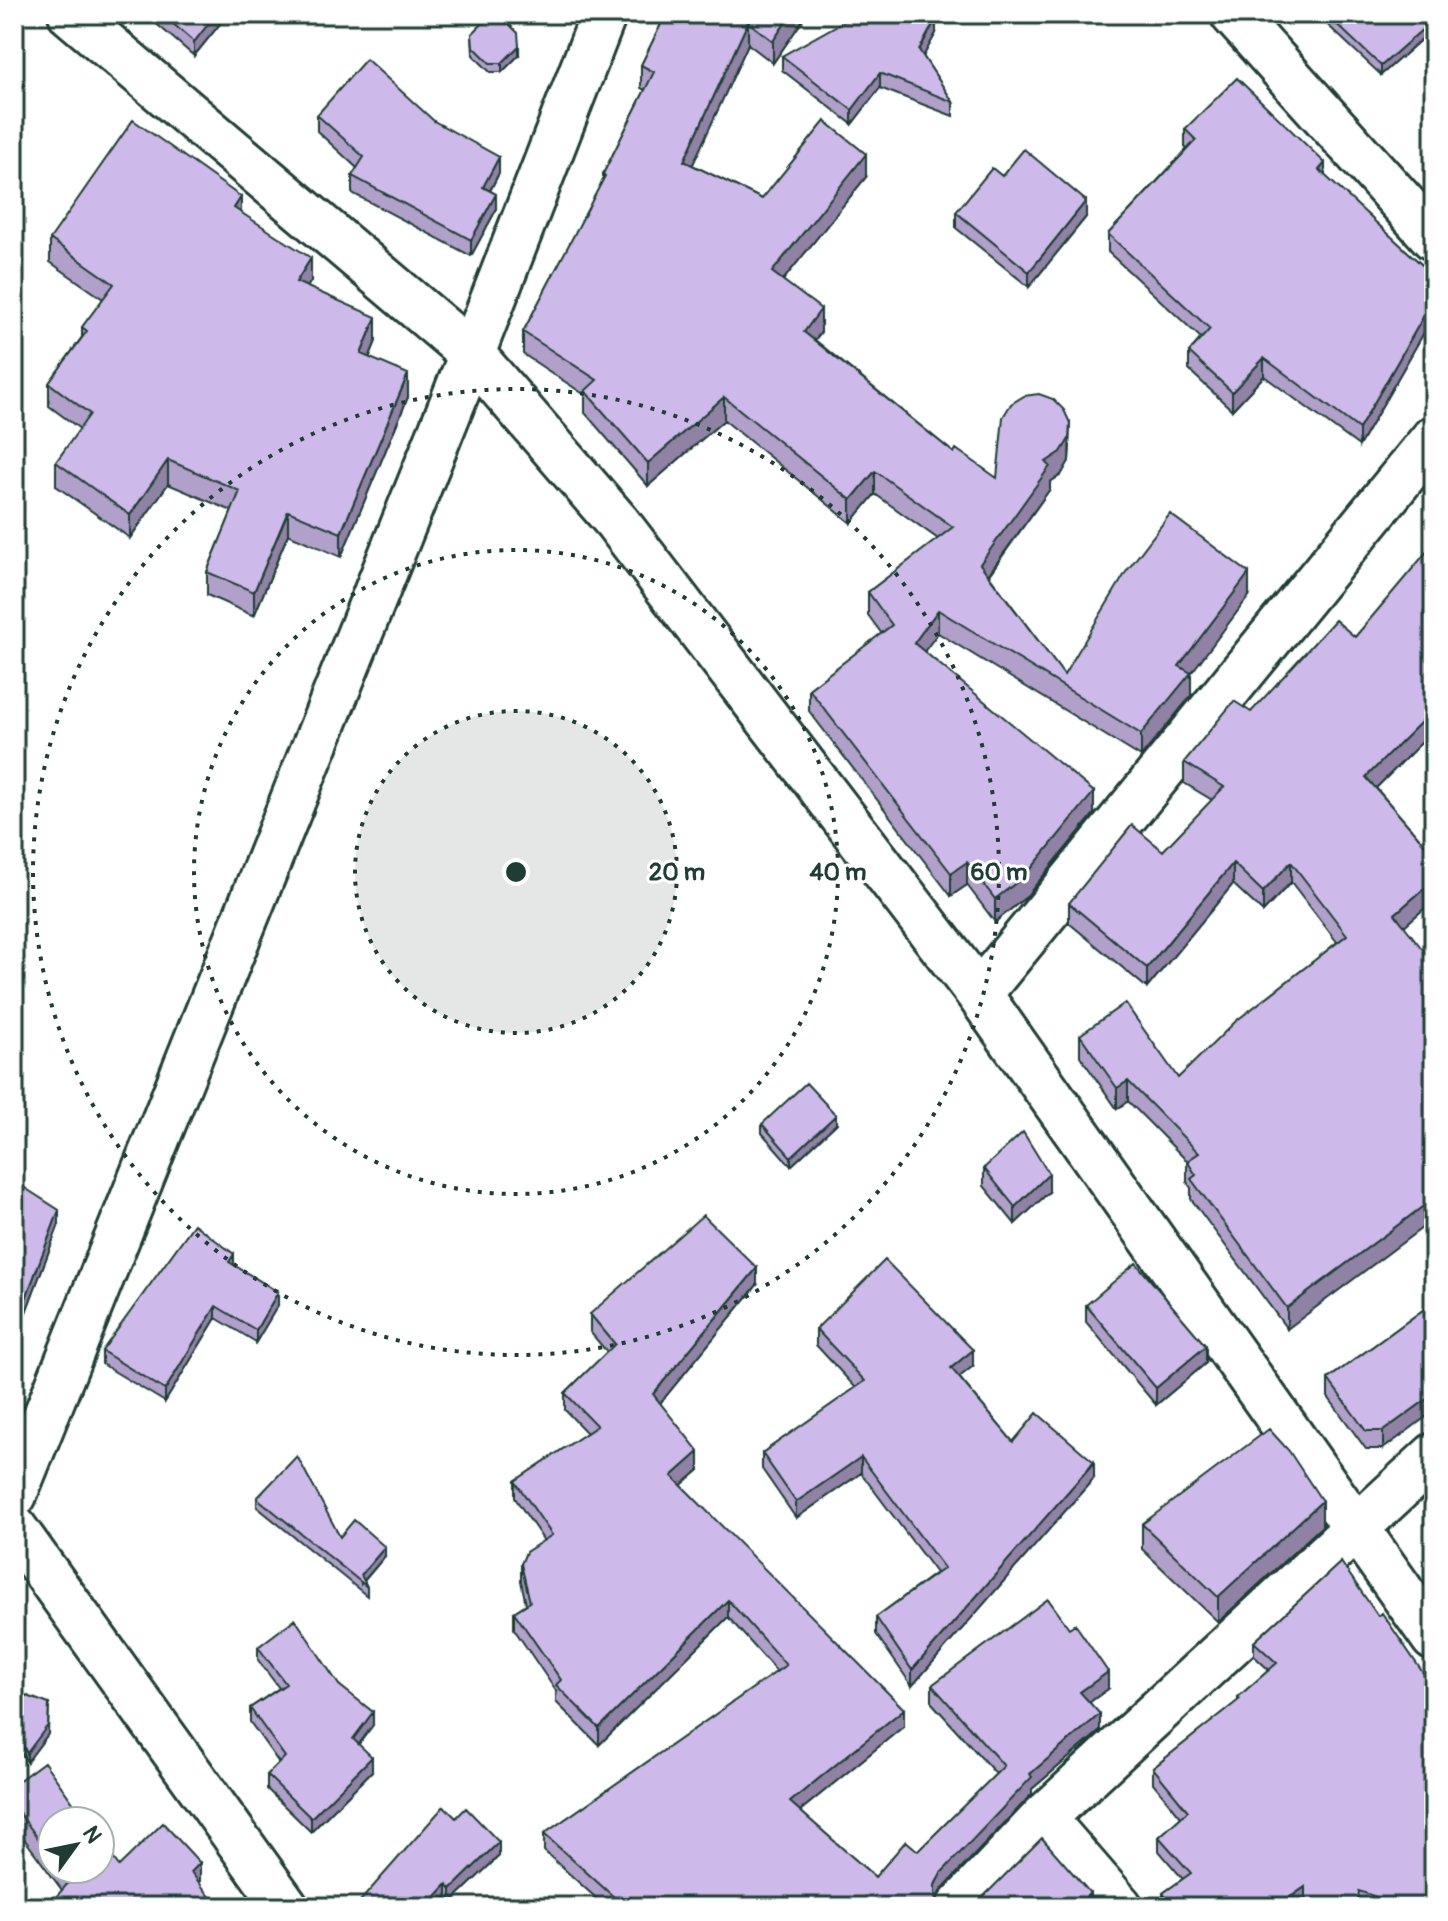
<svg xmlns="http://www.w3.org/2000/svg" width="1448" height="1921" viewBox="0 0 1448 1921" font-family="Pangolin,sans-serif">
<style>
.lines{fill:none;stroke-linecap:round;stroke-linejoin:round}
.minor-casing{stroke:#1f3d34;stroke-width:50}
.minor{stroke:#fff;stroke-width:44}
.wall{fill:#b1a0c9;stroke:#1f3d34;stroke-width:2}
.shaded-wall{fill:#9082a4;stroke:#1f3d34;stroke-width:2}
.building{fill:#cebaea;stroke:#1f3d34;stroke-width:2}
.ring{fill:none;stroke:#1f3d34;stroke-width:4;stroke-dasharray:4 8}
.centre{fill:#1f3d34;stroke:#fff;stroke-width:4}
.ring-label{font-size:24px;text-anchor:middle;font-weight:bold;fill:#1f3d34;stroke:#fff;stroke-width:6;stroke-linejoin:round;paint-order:stroke}
</style>
<rect width="100%" height="100%" fill="#fff"/>
<filter id="ink" filterUnits="userSpaceOnUse"><feTurbulence type="fractalNoise" baseFrequency=".0125" numOctaves="2"/><feDisplacementMap in="SourceGraphic" scale="16" xChannelSelector="R" yChannelSelector="G"/><feConvolveMatrix kernelMatrix="1 2 1 2 8 2 1 2 1" color-interpolation-filters="sRGB"/></filter>
<g filter="url(#ink)">
<g class="lines">
<g class="minor-casing">
<path id="minor" d="M71,14L472,354L617,522L979,994L1434,1638
M1233,14L1434,238
M979,994L1434,438
M14,1495L472,354L604,14
M14,1528L286,1907
M1043,1818L1120,1907
M959,1907L1043,1818L1434,1456"/>
</g>
<use href="#minor" class="minor"/>
</g>
<path class="wall" d="M145,14H228L194,56Z
M666,14H807L773,63L748,44L692,165L762,199L866,177L783,280L821,332L815,340L954,453L997,478L1070,446L1069,461L1061,475L1050,482V489L989,575L1064,675L1249,596L1191,673V696L1141,757L938,633L924,651L1094,814L1026,897L995,922L967,885L951,896L809,711V689L882,634L868,615V592L938,539L875,494L851,523L724,420L648,486L585,413V395L523,354V332L603,181V174L645,90L641,88V65Z
M1316,14H1434V28L1381,75Z
M936,33L923,56L953,102V116L880,88L852,124L782,70V56Z
M472,34L519,55L502,72H490L473,55Z
M317,115L434,121L499,173L490,191L496,210L471,256L352,193V176L357,168L317,131Z
M1185,129L1325,176L1434,276V321L1426,329L1359,446L1264,376L1232,410L1189,370V352L1201,338L1108,252V234L1187,149L1185,147Z
M1002,176L1086,217L1029,287L956,228V212Z
M241,212L311,281L307,287L376,341L369,358L408,397L341,557L288,534L254,616L207,595V572L232,511L168,484L130,538L56,486V462L80,429L49,406V383L82,337V327L103,299L50,262V239Z
M1434,554V730L1376,788L1434,855V900L1404,926L1287,1329L1191,1199V1188L1187,1182V1161L1128,1101L1117,1109L1080,1056V1035L1178,1078L1337,942L1291,882L1263,912L1233,884L1147,988L1069,923V903L1163,851L1212,800L1184,783V762L1251,712L1355,637Z
M762,1124H836L791,1166L762,1133Z
M984,1168L1049,1192L1015,1224L984,1186Z
M14,1181L59,1224L20,1328L14,1326Z
M234,1266L278,1305L256,1342L216,1318L165,1402L102,1364V1351Z
M757,1285L660,1403L699,1470L681,1485L904,1726L800,1811L875,1877L918,1851L996,1774L932,1703V1685L1108,1689L1090,1702L1100,1731L1032,1789V1794L941,1890L936,1899L941,1907H606L544,1851V1834L777,1672L728,1617L599,1745L556,1702V1691L514,1629V1612L526,1604L521,1581V1564L544,1541L515,1498V1481L587,1433L565,1410V1393L607,1352L590,1332V1314Z
M1434,1302L1383,1449H1366L1328,1397V1379Z
M1086,1305L1206,1363L1156,1405L1086,1322Z
M816,1329L973,1366L959,1377L1013,1442L1094,1478L912,1686L876,1634V1617L936,1573L861,1473L796,1518L762,1469V1453L856,1388L816,1345Z
M257,1498L385,1556L364,1581L367,1587V1596L257,1507Z
M1142,1524L1322,1526L1218,1622L1142,1549Z
M1341,1562L1434,1907H1362L1359,1906V1907H1305V1901L1297,1907H1163V1893L1183,1879L1159,1851V1837L1181,1817L1153,1783V1768L1238,1701V1697L1269,1670L1254,1656V1642Z
M258,1647L339,1685L373,1725L358,1744L372,1771L311,1832L267,1789V1775L279,1763L250,1722V1708L279,1688L258,1660Z
M14,1691L48,1734L27,1762L14,1742Z
M14,1784L52,1821V1869H100L119,1866L200,1882L62,1890L14,1825Z
M456,1818L499,1856L451,1902L447,1897L438,1907Z"/>
<path class="shaded-wall" d="M216,14H228L194,56V42Z
M791,14H807L773,63V41Z
M936,19V33L919,64V50Z
M1434,19V28L1381,75V66Z
M748,22V44L684,184V161Z
M519,46V55L502,72V63Z
M880,73V88L852,124V110Z
M866,154V177L772,294V272Z
M499,157V173L483,204V187Z
M1325,163V181L1319,170Z
M496,194V210L471,256V240Z
M241,197V220L234,208Z
M1086,201V217L1029,287V272Z
M311,258V281L296,305V282Z
M1434,303V321L1426,329L1359,446V429L1426,312Z
M821,309V332L804,354V332Z
M376,317V341L361,378V354Z
M1264,358V376L1232,410V392Z
M408,374V397L341,557V533Z
M724,397V420L648,486V463Z
M1070,423L1069,461L1061,475L1050,482V489L980,586V564Z
M168,460V484L130,538V515Z
M875,471V494L851,523V500Z
M288,511V534L254,616V592Z
M1249,573V596L1189,676L1191,673V696L1141,757V734L1179,666Z
M938,610V633L914,665V643Z
M1434,709V730L1366,798V777Z
M1094,792V814L1026,897L995,922V899Z
M967,862V885L951,896V873Z
M1291,862V882L1263,912V892Z
M1233,863V884L1147,988V968Z
M1434,880V900L1395,934V914Z
M1128,1081V1101L1117,1109V1088Z
M836,1115V1124L791,1166V1157Z
M1049,1174V1192L1015,1224V1207Z
M1434,1198V1219L1287,1329V1308Z
M59,1210V1224L20,1328V1314Z
M234,1254V1267L229,1262Z
M757,1268V1285L653,1412V1394Z
M278,1292V1305L256,1342V1330Z
M216,1306V1318L165,1402V1390Z
M1206,1346V1363L1156,1405V1388Z
M973,1350V1366L951,1384V1368Z
M1434,1394V1411L1383,1449V1431Z
M699,1452V1470L672,1493V1476Z
M861,1457V1473L796,1518V1502Z
M1094,1462V1478L912,1686V1670Z
M1322,1501V1526L1218,1622V1597Z
M385,1547V1556L361,1584V1575Z
M728,1600V1617L599,1745V1728Z
M1108,1672V1689L1080,1709V1692Z
M49,1704L48,1734L27,1762V1753Z
M904,1709V1726L790,1819V1802Z
M373,1712V1725L353,1752V1739Z
M1100,1714V1731L1032,1789V1794L941,1890L935,1902V1885L941,1873L1030,1774Z
M372,1757V1771L311,1832V1818Z
M499,1842V1856L451,1902V1889Z
M200,1863V1882L191,1891V1872Z
M447,1884V1897L438,1907H426Z
M1305,1887V1901L1297,1907H1276Z
M1090,1893V1907H1076Z
M1434,1897V1907H1423Z"/>
<path class="building" d="M162,14H216L194,42Z
M666,14H791L773,41L748,22L684,161L762,199L825,121L866,154L772,272L821,309L804,332L954,453L956,449L997,478L1003,417L1011,404L1024,396L1039,394L1053,399L1064,410L1070,423L1069,439L1061,452L1046,462L1050,466L980,564L1064,675L1126,572L1170,514L1249,573L1179,666L1191,673L1141,734L938,610L914,643L1094,792L1026,875L995,899L967,862L951,873L809,689L892,625L868,592L953,527L875,471L851,500L724,397L648,463L585,391L597,380L523,332L605,176L603,174L654,72L641,65Z
M857,14H936V19L919,50L953,102L880,73L852,110L782,56Z
M1326,14H1434V19L1381,66Z
M501,16L518,33L519,46L502,63H490L473,46L472,34L489,17Z
M366,59L434,121L499,157L483,187L496,194L471,240L352,176L364,157L317,115Z
M1237,78L1325,163L1319,170L1434,276V303L1426,312L1359,429L1264,358L1232,392L1189,352L1210,329L1108,234L1196,140L1185,129Z
M133,120L241,197L234,208L311,258L296,282L376,317L361,354L408,374L341,533L288,511L254,592L207,572L240,491L168,460L130,515L56,462L90,414L49,383L87,331L82,327L114,284L50,239Z
M1024,149L1086,201L1029,272L956,212L992,168L1002,176Z
M1429,549L1434,554V709L1366,777L1434,855V880L1395,914L1434,964V1198L1287,1308L1191,1179L1196,1175L1187,1161L1199,1153L1128,1081L1117,1088L1080,1035L1125,1003L1178,1078L1236,1021L1347,935L1291,862L1263,892L1233,863L1147,968L1069,903L1132,825L1163,851L1224,787L1184,762L1234,701L1251,712L1335,620L1355,637Z
M806,1083L836,1115L791,1157L762,1124Z
M1023,1132L1049,1174L1015,1207L984,1168Z
M14,1181L59,1210L20,1314L14,1312Z
M703,1215L757,1268L653,1394L699,1452L672,1476L904,1709L790,1802L875,1877L906,1841L918,1851L1004,1766L932,1685L1048,1599L1069,1628L1075,1624L1108,1672L1080,1692L1100,1714L1030,1774L1032,1777L941,1873L935,1885V1898L941,1907H625L544,1834L786,1665L728,1600L599,1728L556,1685L561,1680L514,1612L530,1602L521,1564L526,1552L552,1535L515,1481L597,1426L565,1393L615,1344L590,1314Z
M194,1224L234,1254L229,1262L278,1292L256,1330L216,1306L165,1390L102,1351Z
M885,1260L973,1350L951,1368L1013,1442L1037,1413L1094,1462L912,1670L876,1617L944,1568L861,1457L796,1502L762,1453L865,1381L816,1329Z
M1136,1263L1206,1346L1156,1388L1086,1305Z
M1434,1302V1394L1383,1431H1366L1328,1379Z
M1269,1429L1289,1451L1322,1501L1218,1597L1142,1524Z
M297,1456L340,1537L354,1520L385,1547L361,1575L367,1587L257,1498Z
M1341,1562L1378,1616L1382,1613L1434,1689V1897L1423,1907H1405L1359,1891L1357,1907H1305V1887L1276,1907H1173L1163,1893L1191,1873L1159,1837L1188,1811L1153,1768L1240,1699L1238,1697L1277,1663L1254,1642Z
M295,1619L339,1685L373,1712L353,1739L372,1757L311,1818L267,1775L285,1757L250,1708L286,1684L258,1647Z
M14,1691L49,1704L48,1725L27,1753L14,1733Z
M44,1762L86,1821H52V1857L14,1806V1784Z
M444,1806L456,1818L466,1808L499,1842L451,1889L447,1884L426,1907H355Z
M163,1823L200,1863L191,1872L218,1907H47L70,1881L61,1869H100V1840L119,1866Z
M1042,1838L1090,1893L1076,1907H973Z"/>
</g>
<circle cx="516" cy="872" r="161" fill="#1f3d34" fill-opacity=".12"/>
<g class="ring">
<circle cx="516" cy="872" r="161"/>
<circle cx="516" cy="872" r="322"/>
<circle cx="516" cy="872" r="483"/>
</g>
<circle cx="516" cy="872" r="12" class="centre"/>
<g class="ring-label">
<text x="677" y="880">20 m</text>
<text x="838" y="880">40 m</text>
<text x="999" y="880">60 m</text>
</g>
<rect width="1448" height="1921" fill="none" stroke="#fff" stroke-width="48"/>
<rect x="24" y="24" width="1400" height="1873" fill="none" stroke="#1f3d34" stroke-width="3" filter="url(#ink)"/>
<g transform="translate(76 1845) rotate(57)"><circle r="38" fill="#ffffff" stroke="#a5b1ae" stroke-width="2"/>
<path d="M0-6L14 30L0 20L-14 30Z" fill="#1f3d34"/>
<text y="-12" font-size="22" font-weight="bold" text-anchor="middle" fill="#1f3d34">N</text>
</g>
</svg>
